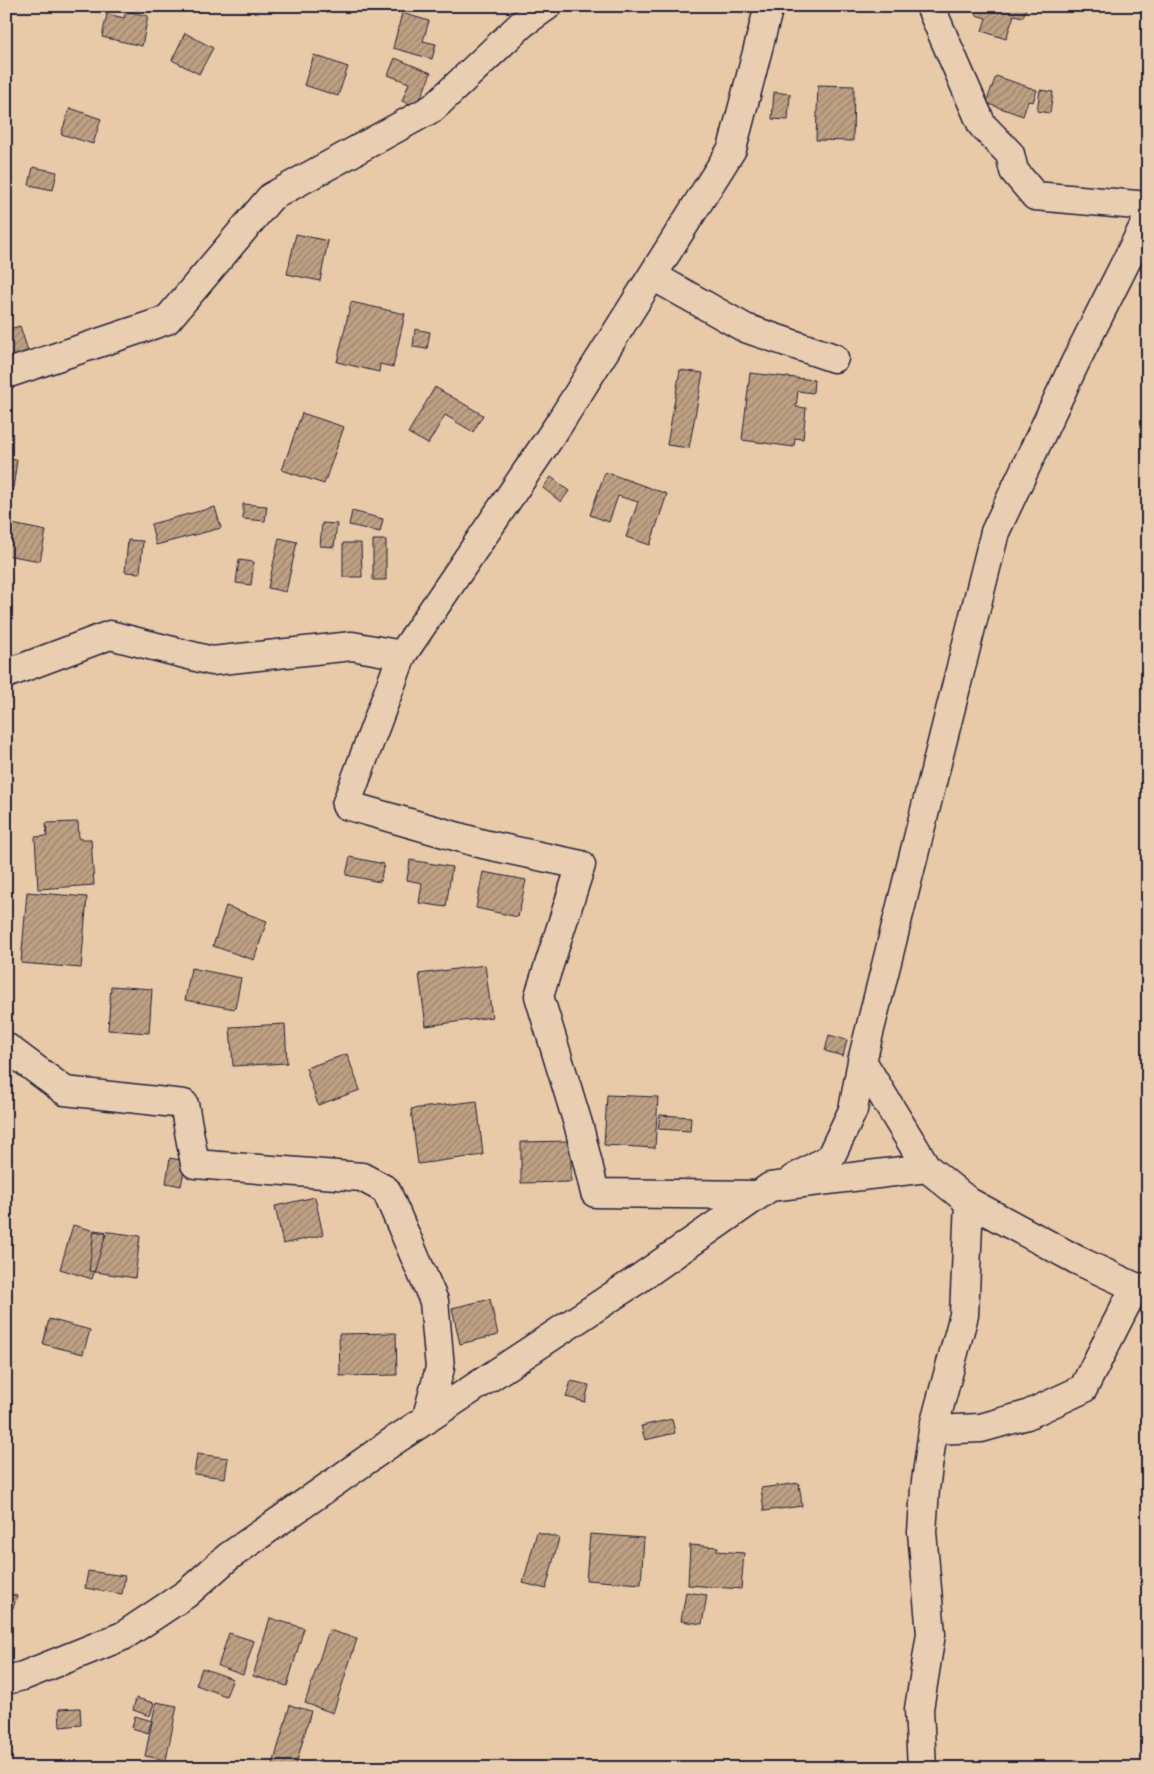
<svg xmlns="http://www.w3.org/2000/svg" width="1154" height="1774" viewBox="0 0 1154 1774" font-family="Mali,sans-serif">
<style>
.building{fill:url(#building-hatch);stroke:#22223b}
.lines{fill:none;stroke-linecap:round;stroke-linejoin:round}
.street-casing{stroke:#22223b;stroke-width:31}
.street{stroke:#eaceb1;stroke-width:28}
</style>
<defs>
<pattern id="building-hatch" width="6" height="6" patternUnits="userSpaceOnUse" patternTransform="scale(1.25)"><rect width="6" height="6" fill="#bfa183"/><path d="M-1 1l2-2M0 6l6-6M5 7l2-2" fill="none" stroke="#9b836c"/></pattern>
</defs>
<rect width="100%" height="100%" fill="#e8c9a8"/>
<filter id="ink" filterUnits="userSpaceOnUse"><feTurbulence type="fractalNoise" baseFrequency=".02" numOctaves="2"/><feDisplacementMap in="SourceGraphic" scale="10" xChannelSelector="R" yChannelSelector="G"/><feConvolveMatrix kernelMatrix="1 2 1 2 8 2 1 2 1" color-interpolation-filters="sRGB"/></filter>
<g filter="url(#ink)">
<path class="building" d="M978,6H1027L1023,17L1014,15L1006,39L982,31L986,18L976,15Z
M126,11L148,16L142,46L102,37L107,14L124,18Z
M402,13L429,21L423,41L436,44L432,59L393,48Z
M185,33L213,48L199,74L172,60Z
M314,55L348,67L338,96L304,85Z
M395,58L431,73L417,107L402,101L409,83L388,75Z
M996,76L1037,90L1033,102L1028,101L1023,116L986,103Z
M818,85L854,86L853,141L816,140Z
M1040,90L1053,92L1050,113L1037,111Z
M774,92L790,94L788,120L772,119Z
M70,108L101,119L93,144L61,134Z
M33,167L57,172L53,190L29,185Z
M296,234L328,241L320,281L287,274Z
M351,302L405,314L393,367L380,364L379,372L337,362Z
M20,326L28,351L8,358L6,330Z
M415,329L430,332L427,349L413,347Z
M680,370L703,373L689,448L667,445Z
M750,373L814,380L813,393L798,391L796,407L806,408L803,439L795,438L794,447L742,440Z
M435,387L483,415L473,432L445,415L428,444L408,433Z
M302,413L344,427L324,484L282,470Z
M6,459L17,460L12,495L6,494Z
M605,472L667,494L650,545L626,537L638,502L618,496L609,522L590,515Z
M551,477L569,491L561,502L543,488Z
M243,504L267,506L265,521L243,519Z
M215,507L221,528L156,545L151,524Z
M352,511L383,519L380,532L349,525Z
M322,523L337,524L334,547L320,546Z
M12,524L46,531L40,561L6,555Z
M279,538L297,542L286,592L268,588Z
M128,540L143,541L140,573L125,572Z
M373,540H386V580H373Z
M343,543H361L362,577H343Z
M239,560L254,562L251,585L236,583Z
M78,822L79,839H91L94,885L38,889L35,837L47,836L46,823Z
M350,857L384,864L380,882L346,875Z
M410,860L452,867L446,907L419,903L422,883L407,880Z
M483,872L526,880L518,917L476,908Z
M27,892L87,897L81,968L21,963Z
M226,906L267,921L254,960L213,946Z
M485,965L492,1017L426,1026L419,974Z
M191,968L241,978L235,1009L185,1000Z
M111,986L152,989L149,1033L108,1030Z
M285,1024L287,1063L233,1066L230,1027Z
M829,1035L847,1040L843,1056L825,1051Z
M347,1054L360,1090L318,1105L306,1068Z
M607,1095L658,1097L655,1148L604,1145Z
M477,1101L483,1155L418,1164L411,1109Z
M660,1115L691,1117L690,1131L658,1129Z
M571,1141V1182L521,1183V1142Z
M170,1158L186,1161L181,1186L166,1183Z
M315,1197L323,1235L283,1244L275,1206Z
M73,1225L106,1234L92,1279L60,1269Z
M94,1230L140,1236L135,1278L89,1271Z
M490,1299L498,1335L460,1344L452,1308Z
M49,1319L90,1330L83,1354L43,1344Z
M396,1333L397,1375L340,1376L339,1334Z
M571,1381L589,1385L585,1402L566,1397Z
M672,1419L675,1433L645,1440L641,1426Z
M197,1454L228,1458L225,1478L194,1474Z
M799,1483L802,1506L764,1511L761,1488Z
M537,1532L559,1538L546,1589L523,1583Z
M590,1534L644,1538L641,1584L586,1580Z
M690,1545L718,1547L717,1551L744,1553L741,1589L688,1585Z
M88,1571L125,1576L122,1594L85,1588Z
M686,1592L707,1595L702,1624L681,1621Z
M6,1593L17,1596L13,1608L6,1606Z
M270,1618L304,1628L287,1686L253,1676Z
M329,1630L357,1639L333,1713L305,1703Z
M229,1633L254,1641L243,1675L218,1666Z
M202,1668L233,1679L226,1696L196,1685Z
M136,1698L154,1703L150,1716L133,1710Z
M156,1702L177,1706L166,1760L145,1756Z
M290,1705L311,1711L295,1768H272Z
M80,1708L81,1725L60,1727L59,1709Z
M135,1716L152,1721L148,1733L132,1728Z"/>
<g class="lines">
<g class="street-casing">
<path id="street" d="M930,6L982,125L1010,154L1014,171L1035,196L1148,206
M653,276L745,328L834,358
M6,374L167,320L271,197L433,108L523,23L547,6
M6,674L110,635L212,661L352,646L402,655
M6,1047L65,1091L184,1104L195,1164L362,1177L386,1190L434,1301L440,1368L426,1420
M793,1179L830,1158L853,1110L862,1061
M757,1195L595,1193L579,1127L539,996L581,865L483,844L346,805L402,655L557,427L732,149L769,6
M969,1202L1077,1260L1135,1287
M933,1430L981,1428L1027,1415L1083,1389L1135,1287L1148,1288
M6,1680L23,1676L123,1636L186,1594L228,1557L392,1442L640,1278L770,1187L927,1168
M922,1768L919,1709L931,1634L922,1532L925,1489L933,1430L964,1315L969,1202L927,1168L862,1061L995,532L1075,363L1148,218"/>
</g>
<use href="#street" class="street"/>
</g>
</g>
<rect width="1154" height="1774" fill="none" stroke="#eaceb1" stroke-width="25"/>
<rect x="12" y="12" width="1129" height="1749" fill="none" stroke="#22223b" stroke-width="2" filter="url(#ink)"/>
</svg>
